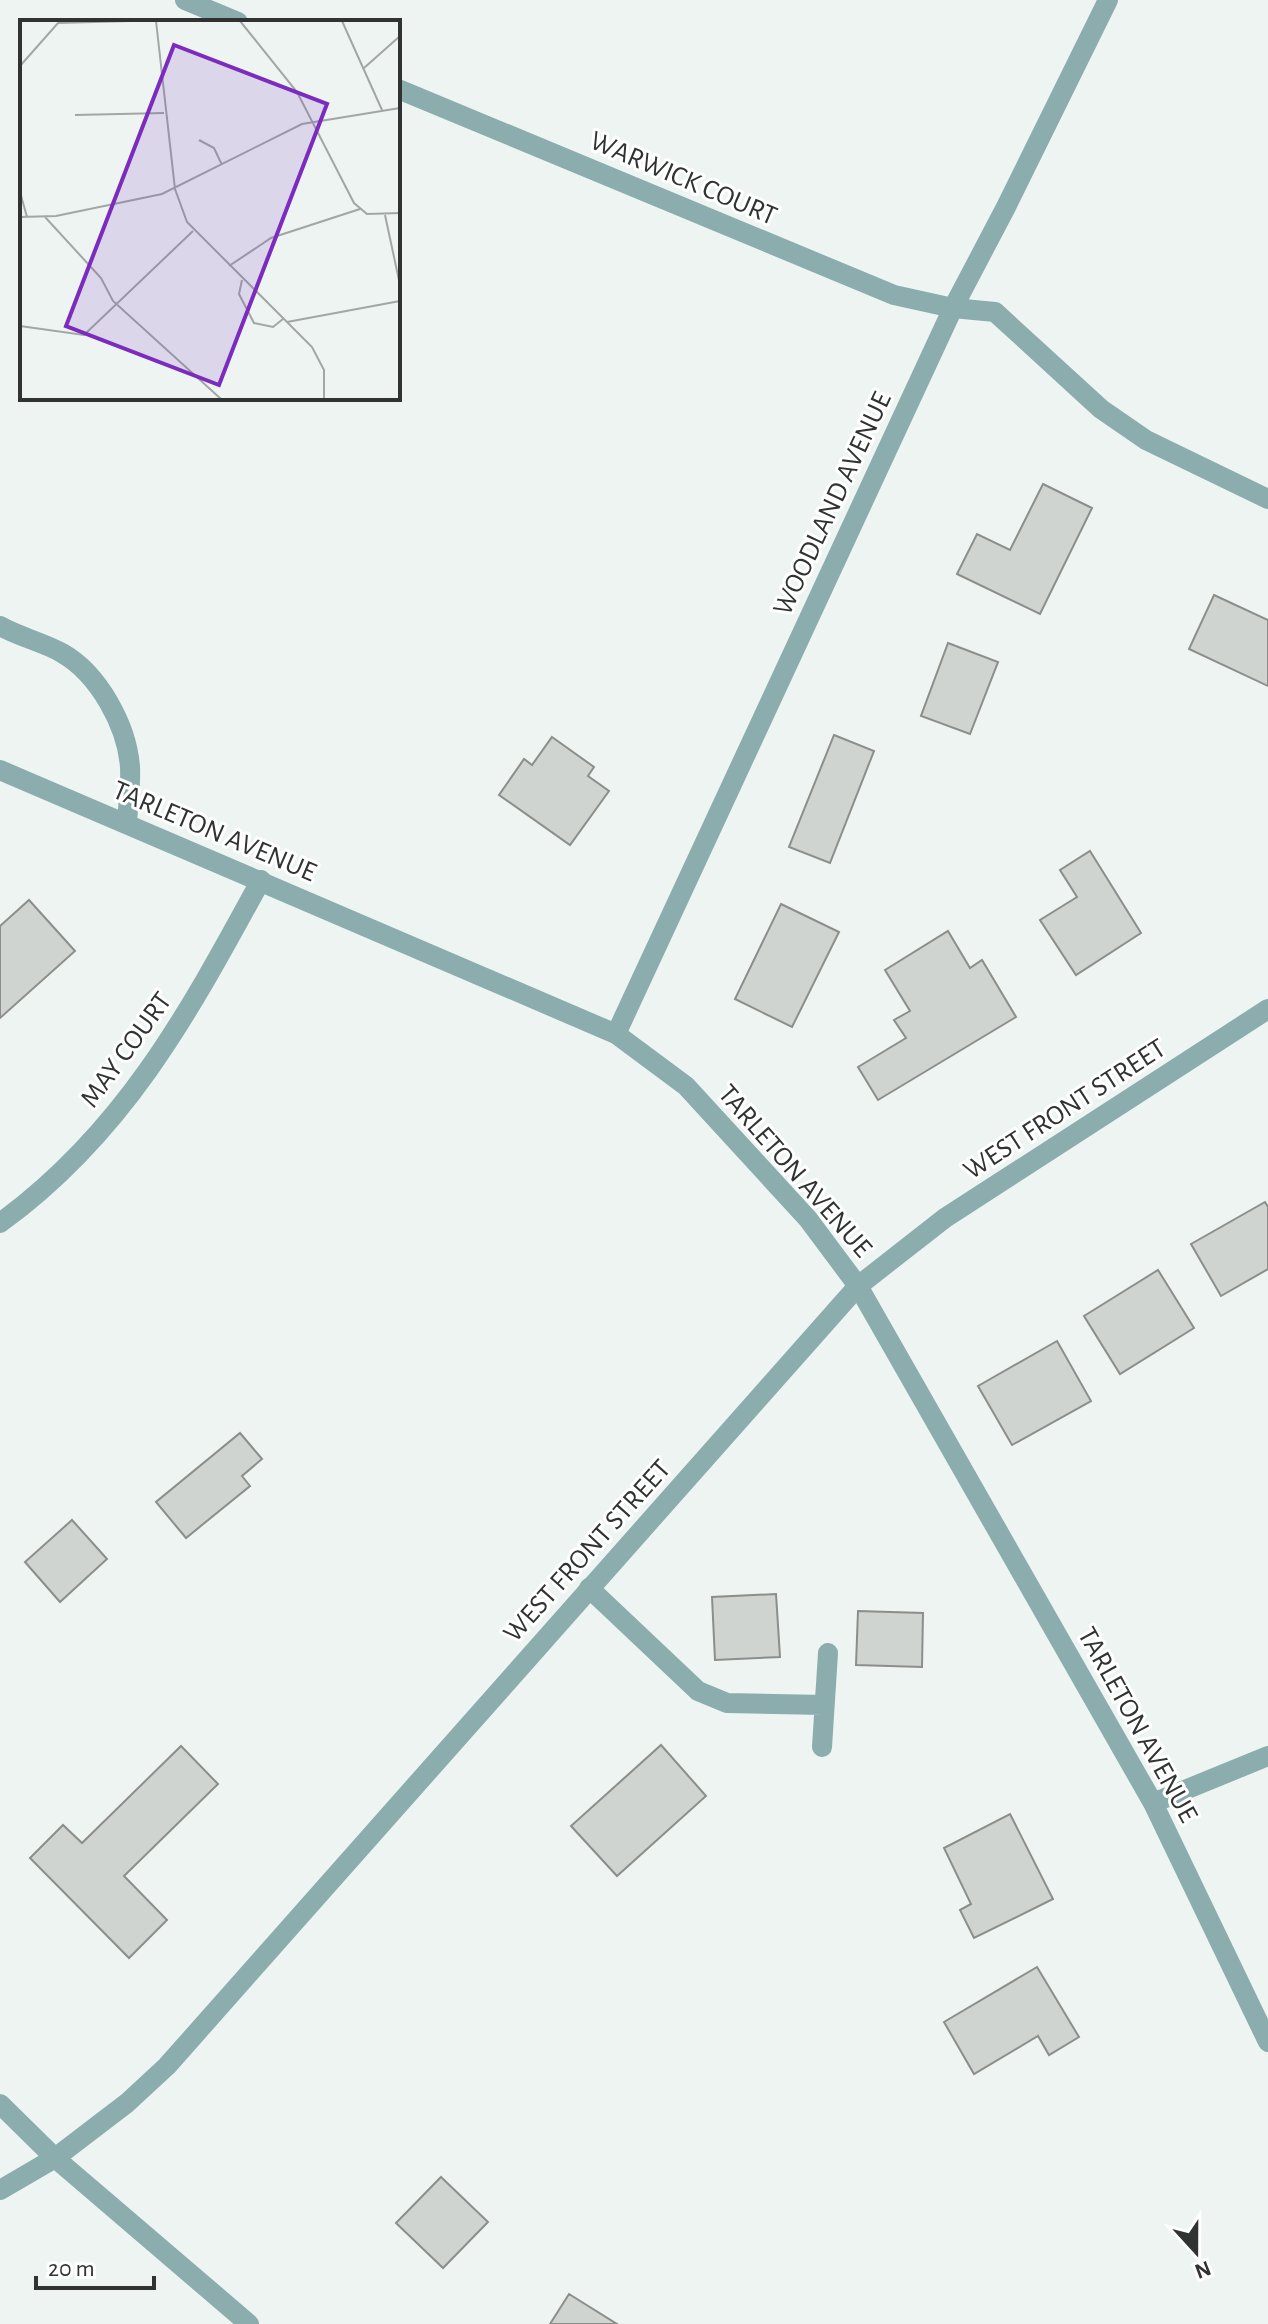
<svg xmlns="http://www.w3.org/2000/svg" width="1268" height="2324" viewBox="0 0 1268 2324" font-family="'Alegreya Sans',sans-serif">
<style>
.building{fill:#d0d4d0;stroke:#8b8e8a;stroke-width:2}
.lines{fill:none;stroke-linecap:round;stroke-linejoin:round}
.service{stroke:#8badae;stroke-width:20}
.minor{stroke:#8badae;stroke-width:20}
.tertiary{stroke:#8badae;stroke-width:20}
.labels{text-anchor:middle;stroke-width:6;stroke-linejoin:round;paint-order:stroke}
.street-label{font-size:28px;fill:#313332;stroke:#fff}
.inset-road{fill:none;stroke:#a2a7a5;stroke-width:2}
.view{fill:#7b2cbf;fill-opacity:0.15;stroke:#7b2cbf;stroke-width:4}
.inset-edge{fill:none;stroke:#313332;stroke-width:4}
</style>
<rect width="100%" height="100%" fill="#eef4f2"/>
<path class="building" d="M1043,484L1092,508L1040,614L957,574L977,534L1010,550Z
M1214,595L1268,620V686L1189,649Z
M948,643L998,662L970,734L921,716Z
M834,735L874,751L830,863L789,847Z
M552,737L594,767L588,776L609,791L570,845L499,795L524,759L532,765Z
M1090,851L1141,933L1076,975L1040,920L1077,897L1060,870Z
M29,900L75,951L0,1018V926Z
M781,904L839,932L792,1027L735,999Z
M948,931L970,968L982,960L1016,1017L878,1100L858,1067L906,1038L894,1020L910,1011L885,970Z
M1265,1202L1268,1207V1269L1221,1296L1191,1244Z
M1158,1270L1194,1328L1120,1374L1084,1316Z
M1057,1341L1091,1401L1012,1445L978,1386Z
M240,1433L262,1459L242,1476L250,1486L186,1538L156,1502Z
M72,1520L107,1559L60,1602L25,1562Z
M776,1594L780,1657L715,1660L712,1597Z
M858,1611L923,1613L922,1667L856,1665Z
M661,1745L706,1796L617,1876L571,1826Z
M181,1746L218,1784L124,1876L167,1920L129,1958L30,1858L63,1825L82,1843Z
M1010,1814L1053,1899L974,1938L960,1910L971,1904L944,1848Z
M1037,1967L1079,2037L1049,2055L1038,2036L974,2074L944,2022Z
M441,2177L488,2222L443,2268L396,2223Z
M569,2294L617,2324H550Z"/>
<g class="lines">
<path class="service" d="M0,626C19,637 43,642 62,653C99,674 127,726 130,767C131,785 128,805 127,823
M589,1588L698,1691L727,1703L824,1705
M822,1747L828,1653"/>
<path class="minor" d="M185,0L238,22
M398,89L894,295L953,308L995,312L1101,409L1146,440L1268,499
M616,1034L953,308L1006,207L1108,0
M0,1223C125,1132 189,1012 261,880
M858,1286L1153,1803L1268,2042
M1153,1803L1268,1756"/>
<path class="tertiary" d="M0,770L616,1034L686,1086L808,1219L858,1286
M0,2104L55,2158L249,2324
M0,2190L55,2158L127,2103L167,2066L858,1286L945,1218L1268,1009"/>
</g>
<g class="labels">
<g class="street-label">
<text transform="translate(684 177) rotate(23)" y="10">WARWICK COURT</text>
<text transform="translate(831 503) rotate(-65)" y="10">WOODLAND AVENUE</text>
<text transform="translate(215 830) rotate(23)" y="10">TARLETON AVENUE</text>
<text transform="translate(125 1049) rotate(-54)" y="10">MAY COURT</text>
<text transform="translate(1064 1108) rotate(-33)" y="10">WEST FRONT STREET</text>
<text transform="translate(796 1170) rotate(49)" y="10">TARLETON AVENUE</text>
<text transform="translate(586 1550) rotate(-48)" y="10">WEST FRONT STREET</text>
<text transform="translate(1139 1724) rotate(61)" y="10">TARLETON AVENUE</text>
</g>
</g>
<g transform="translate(20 20)">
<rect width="380" height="380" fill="#eef4f2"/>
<path class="inset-road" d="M136,1L155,169L167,202L292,327L304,350V379M220,1L277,72L334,183L347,194L380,193M322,1L362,90M0,46L38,3L111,1M344,48L380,16M55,95L144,93M179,120L194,128L202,145M0,172L7,197M365,195L380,265M0,197L36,196L142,174L282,104L380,88M25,197L81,258L93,281L201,379M209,246L251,218L340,189M222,260L219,274L234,303L253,307L263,299M267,302L380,281M0,306L64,315L173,211"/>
<path class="view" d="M154,25L307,84L199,365L46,306Z"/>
<rect width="380" height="380" class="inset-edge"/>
</g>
<g transform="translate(1196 2252) rotate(159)" stroke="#ffffff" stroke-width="6" paint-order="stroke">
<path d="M0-6L14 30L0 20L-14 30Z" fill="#313332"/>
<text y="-12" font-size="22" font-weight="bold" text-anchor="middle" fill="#313332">N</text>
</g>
<path d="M36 2276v12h118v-12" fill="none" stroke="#313332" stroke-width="4"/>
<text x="48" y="2276" font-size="24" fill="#313332" stroke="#ffffff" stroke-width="6" paint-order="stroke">20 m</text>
</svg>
